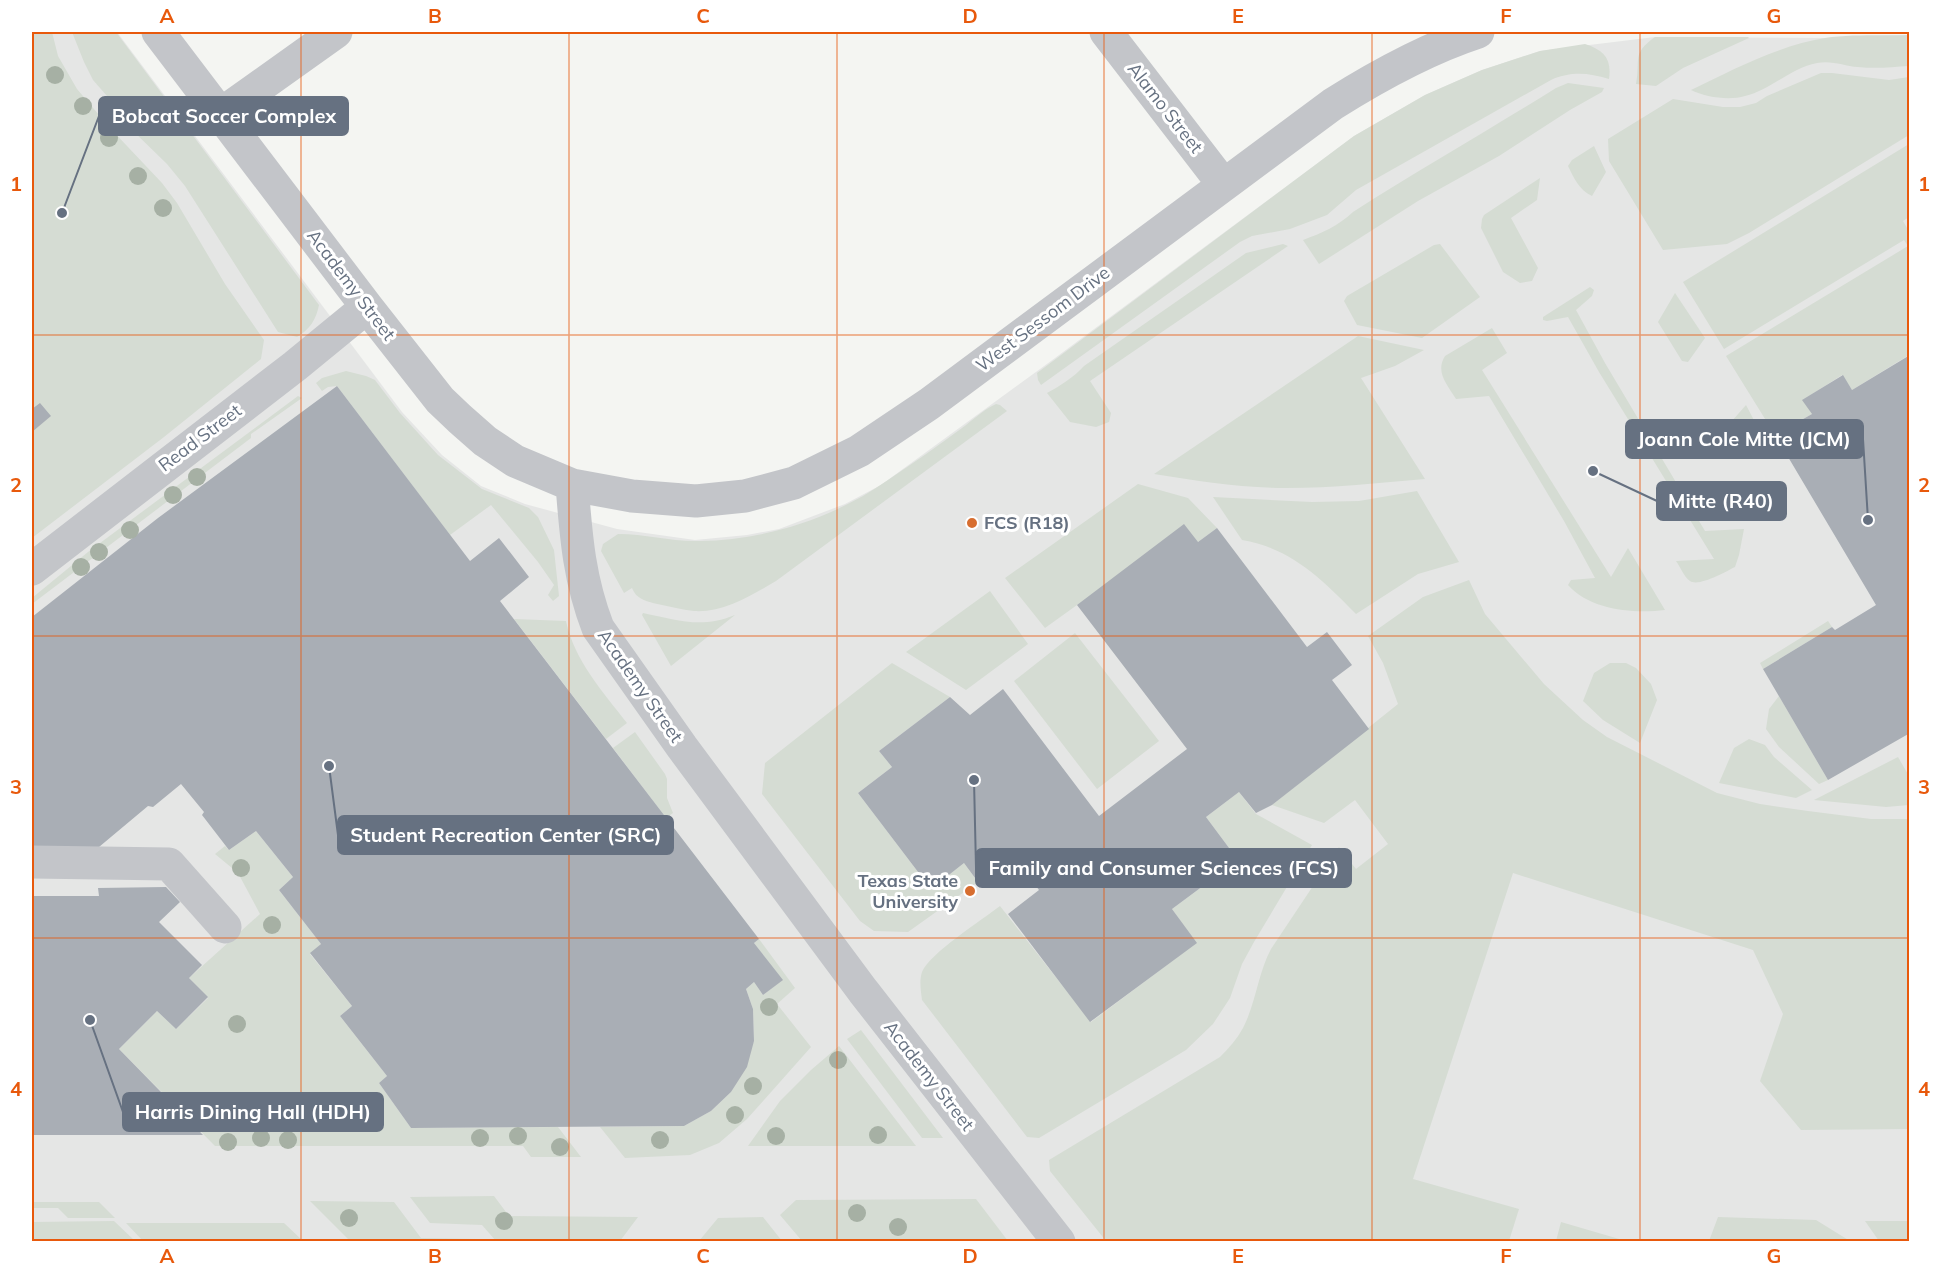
<svg xmlns="http://www.w3.org/2000/svg" width="1941" height="1273" viewBox="0 0 1941 1273" font-family="Mulish,sans-serif">
<style>
.built{fill:#e5e6e5}
.green{fill:#d5dcd3}
.building{fill:#a9aeb5}
.lines{fill:none;stroke-linecap:round;stroke-linejoin:round}
.minor{stroke:#c3c5c9;stroke-width:33}
.tree{fill:#a6b0a4}
.grid{fill:none;stroke:#e8590c;stroke-width:1.5;stroke-opacity:0.55}
.poi-dot{fill:#d76e30;stroke:#fff;stroke-width:2}
.labels{text-anchor:middle;stroke-width:6;stroke-linejoin:round;paint-order:stroke}
.street-label{font-size:18px;fill:#667181;stroke:#fff}
.poi-label{font-size:18px;font-weight:bold;fill:#667181;stroke:#fff;text-anchor:start}
.leader{fill:none;stroke:#667181;stroke-width:2}
.callout-dot{fill:#667181;stroke:#fff;stroke-width:2}
.callout{fill:#667181;stroke:#667181;stroke-width:2}
.callout-label{font-size:20px;text-anchor:middle;font-weight:bold;fill:#fff}
.neatline{fill:none;stroke:#e8590c;stroke-width:2}
.grid-label{font-size:20px;text-anchor:middle;font-weight:bold;fill:#e8590c}
</style>
<rect width="100%" height="100%" fill="#f4f5f2"/>
<path class="built" d="M32,32H117L402,412L442,455L481,486L525,504L617,529L695,540L747,535L779,529L845,504L881,485L1051,361L1354,136L1425,95L1482,70L1540,51L1655,37L1826,38L1909,35V1241H32Z"/>
<path class="green" d="M32,32H52L58,56L77,89L110,128L162,183L177,203L225,284L264,340L261,359L164,437L32,538Z
M72,32H116L319,305C316,320 310,329 297,337L278,332L185,186L167,164L130,128L114,104L93,80L84,62Z
M1909,35V66C1892,67 1876,69 1858,67C1844,66 1832,60 1817,63C1791,68 1770,90 1745,96C1729,101 1705,97 1691,90C1732,70 1780,45 1825,38C1852,34 1883,36 1909,35Z
M1655,37H1748L1749,38L1683,68L1656,86L1636,84C1641,59 1631,54 1655,37Z
M1585,44C1604,50 1612,59 1609,79C1588,73 1572,71 1551,80L1356,190L1327,215L1290,229L1252,236L1240,242L1041,385L1038,380L1037,373L1354,136L1425,95L1482,70L1540,51Z
M1821,73H1832L1889,80L1909,77V135L1749,233L1727,244L1663,250L1609,161L1608,139L1673,99L1723,107H1740L1756,103L1767,96Z
M1568,83L1604,88L1602,92L1570,110L1499,156L1418,201L1319,264L1303,240C1322,233 1338,226 1353,212C1420,169 1489,130 1556,88Z
M1909,144V217L1903,221L1910,233L1909,355L1852,390L1842,375L1803,400L1812,414L1775,435L1726,356L1908,246L1904,240L1724,349L1683,282Z
M1594,146L1606,172L1592,196C1579,190 1574,178 1568,166L1572,160Z
M1540,178L1537,200L1511,218L1538,268L1532,281L1520,283L1503,272L1481,228L1482,219L1484,215Z
M1283,244L1288,246L1090,381L1111,413L1109,422L1096,427L1070,422L1047,393C1060,386 1074,377 1084,366L1246,253Z
M1440,244L1480,297L1422,338L1357,325L1344,301L1347,296L1434,245Z
M1590,287L1594,290L1592,296L1576,310L1605,363L1705,531L1744,529L1739,555L1735,567C1725,572 1699,587 1690,581C1684,577 1680,566 1676,561L1714,559L1599,372L1568,317L1547,321L1543,320V317Z
M1675,293L1705,338L1688,362L1682,361L1658,322Z
M1492,328L1507,353L1482,370L1611,577L1628,548L1665,610C1634,614 1590,610 1568,585L1571,580L1595,578L1564,521L1489,396L1456,399C1447,384 1435,372 1445,356Z
M1358,336L1424,350L1395,366L1361,378L1425,479C1379,483 1333,488 1287,488C1242,488 1197,481 1154,474Z
M346,371L366,376L375,380L400,413L438,455L482,489L529,508L538,517L554,550L559,596L553,601L548,595L554,585L538,562L491,505L450,535L337,386L328,387L322,391L316,383L322,378Z
M298,396L302,398L251,434V438L32,604V598L88,552Z
M996,404L1000,405L1007,411L776,581C752,595 723,613 694,611C684,610 673,607 662,605C650,602 637,601 632,588L624,593L601,551L603,544L618,534C646,534 672,542 700,541C766,540 834,518 888,480C913,463 938,446 962,428C973,420 984,409 996,404Z
M1746,405L1765,441L1748,454L1732,450L1723,439L1724,430Z
M1138,484L1188,498L1217,528L1198,542L1077,605L1045,628L1005,578Z
M1417,491L1459,562L1418,574L1356,614C1323,580 1291,548 1242,540L1213,497L1312,502L1359,501Z
M1469,580L1485,614L1544,684L1583,720L1607,737L1717,793L1760,804L1808,811L1871,819H1909V1129L1801,1130L1760,1081L1783,1014L1753,950L1513,873L1413,1179L1519,1209L1509,1241H1106L1050,1171L1049,1160L1220,1057C1229,1048 1237,1039 1243,1028C1256,1003 1258,973 1271,949L1339,847L1356,869L1388,844L1355,800L1324,823L1272,805L1398,704L1383,663L1368,636L1423,597Z
M990,591L1028,644L966,690L906,652Z
M643,613C677,620 701,629 735,615L671,666L642,615Z
M514,619L566,621C574,660 603,692 627,723L606,739Z
M1828,621L1832,627L1763,669L1760,663Z
M1075,633L1159,741L1097,789L1014,681Z
M892,663L950,697L879,751L892,767L858,793L931,889L964,863L978,882L908,932L874,931L860,921L762,794L765,763Z
M1610,663H1626L1636,668L1651,684L1657,700L1640,743L1603,720L1583,701L1594,673Z
M1779,696L1828,780L1819,784L1779,747L1766,729L1769,709Z
M635,732L665,774L667,779V798L673,813L666,818L613,748Z
M1749,739L1765,745L1774,757L1812,790L1796,798L1719,783L1734,748Z
M1898,757L1909,776V805L1886,807L1814,800Z
M1239,792L1256,814L1312,845L1254,942L1242,964L1230,998L1213,1024L1186,1050L1039,1138L1027,1137L922,1000C921,991 919,981 922,972C930,953 982,920 1000,906L1091,1022L1196,943L1172,909L1238,860L1206,817Z
M256,831L293,877L279,890L321,944L310,954L352,1006L340,1016L387,1076L379,1083L411,1128L558,1127L581,1157H531L523,1146H215L119,1049L157,1011L176,1029L208,998L189,978L260,914L238,873L215,854L225,846L229,850Z
M759,939L795,988L777,1004L811,1047L747,1119L719,1143L690,1155L625,1158L600,1127L684,1126L711,1111L731,1092L754,1041L753,1009L746,989L754,982L763,995L782,980L754,943Z
M861,1030L943,1138H922L847,1039Z
M839,1046L916,1146H748L780,1101L811,1070Z
M494,1196L509,1216L638,1217L620,1241H496L482,1225L430,1223L410,1197Z
M976,1199L1008,1241H802L780,1215L796,1200Z
M310,1201L394,1202L421,1238L476,1239L477,1241H350Z
M32,1202H99L115,1218H68L58,1208H32Z
M763,1217L782,1241H699L718,1218Z
M1718,1217L1816,1220L1850,1241H1709Z
M114,1221L135,1241H32V1222Z
M1865,1221H1909V1241H1879Z
M1561,1222L1626,1241H1556Z
M126,1223H284L303,1241H143Z"/>
<path class="building" d="M1910,355V733L1828,780L1763,669L1832,627L1835,630L1876,605L1775,435L1812,414L1802,400L1843,375L1852,390Z
M337,386L470,561L499,538L513,556L529,577L500,601L759,939L754,943L783,980L763,995L754,982L746,989L753,1009L754,1041L747,1067L731,1092L711,1111L684,1126L411,1128L379,1083L387,1076L340,1016L352,1006L310,953L321,944L279,890L293,877L256,831L229,850L202,815L204,812L181,784L153,807L148,806L99,847H32V617L158,518Z
M40,403L51,416L32,432V409Z
M1184,524L1198,542L1217,528L1307,647L1327,632L1352,665L1332,680L1369,729L1272,805L1256,813L1239,792L1206,817L1238,860L1172,909L1197,943L1090,1022L1008,914L1039,890L1013,856L978,882L964,863L931,889L858,793L892,767L879,751L950,697L970,715L1003,689L1099,816L1187,749L1077,605Z
M166,887L180,902L159,922L202,965L189,978L208,997L176,1029L157,1011L119,1049L203,1135H32V896H99L98,888Z"/>
<g class="lines">
<path class="minor" d="M158,32L367,307L440,400L460,419L485,441L515,461L572,485L632,496L696,501L745,496L794,483L859,451L929,404L1333,104C1379,75 1426,49 1478,32
M1106,32L1223,184
M221,114L336,32
M572,485C576,536 579,579 598,628L682,747L863,991L1059,1242
M32,569L295,366L367,307
M32,862L169,864L225,927"/>
</g>
<g class="tree">
<circle cx="55" cy="75" r="9"/>
<circle cx="83" cy="106" r="9"/>
<circle cx="109" cy="138" r="9"/>
<circle cx="138" cy="176" r="9"/>
<circle cx="163" cy="208" r="9"/>
<circle cx="197" cy="477" r="9"/>
<circle cx="173" cy="495" r="9"/>
<circle cx="130" cy="530" r="9"/>
<circle cx="99" cy="552" r="9"/>
<circle cx="81" cy="567" r="9"/>
<circle cx="241" cy="868" r="9"/>
<circle cx="272" cy="925" r="9"/>
<circle cx="769" cy="1007" r="9"/>
<circle cx="237" cy="1024" r="9"/>
<circle cx="838" cy="1060" r="9"/>
<circle cx="753" cy="1086" r="9"/>
<circle cx="735" cy="1115" r="9"/>
<circle cx="878" cy="1135" r="9"/>
<circle cx="518" cy="1136" r="9"/>
<circle cx="776" cy="1136" r="9"/>
<circle cx="261" cy="1138" r="9"/>
<circle cx="480" cy="1138" r="9"/>
<circle cx="288" cy="1140" r="9"/>
<circle cx="660" cy="1140" r="9"/>
<circle cx="228" cy="1142" r="9"/>
<circle cx="560" cy="1147" r="9"/>
<circle cx="857" cy="1213" r="9"/>
<circle cx="349" cy="1218" r="9"/>
<circle cx="504" cy="1221" r="9"/>
<circle cx="898" cy="1227" r="9"/>
</g>
<path class="grid" d="M301,32V1242M569,32V1242M837,32V1242M1104,32V1242M1372,32V1242M1640,32V1242M32,335H1910M32,636H1910M32,938H1910"/>
<g class="poi-dot">
<circle cx="972" cy="523" r="6"/>
<circle cx="970" cy="891" r="6"/>
</g>
<g class="labels">
<g class="street-label">
<text transform="translate(1165 108) rotate(52)" y="6">Alamo Street</text>
<text transform="translate(351 285) rotate(53)" y="6">Academy Street</text>
<text transform="translate(1043 319) rotate(-37)" y="6">West Sessom Drive</text>
<text transform="translate(200 438) rotate(-37)" y="6">Read Street</text>
<text transform="translate(640 686) rotate(55)" y="6">Academy Street</text>
<text transform="translate(929 1076) rotate(52)" y="6">Academy Street</text>
</g>
<g class="poi-label">
<text x="984" y="529">FCS (R18)</text>
<text x="958" y="887" text-anchor="end">Texas State<tspan x="958" dy="21">University</tspan></text>
</g>
</g>
<path class="leader" d="M62 213L99 116M1868 520L1863 439M1593 471L1657 501M329 766L338 835M974 780L976 868M90 1020L123 1112"/>
<g class="callout-dot">
<circle cx="62" cy="213" r="6"/>
<circle cx="1868" cy="520" r="6"/>
<circle cx="1593" cy="471" r="6"/>
<circle cx="329" cy="766" r="6"/>
<circle cx="974" cy="780" r="6"/>
<circle cx="90" cy="1020" r="6"/>
</g>
<g class="callout">
<rect x="99" y="97" width="249" height="38" rx="6"/>
<rect x="1626" y="420" width="237" height="38" rx="6"/>
<rect x="1657" y="482" width="129" height="38" rx="6"/>
<rect x="338" y="816" width="335" height="38" rx="6"/>
<rect x="976" y="849" width="375" height="38" rx="6"/>
<rect x="123" y="1093" width="260" height="38" rx="6"/>
</g>
<g class="callout-label">
<text x="224" y="123">Bobcat Soccer Complex</text>
<text x="1744" y="446">Joann Cole Mitte (JCM)</text>
<text x="1721" y="508">Mitte (R40)</text>
<text x="506" y="842">Student Recreation Center (SRC)</text>
<text x="1164" y="875">Family and Consumer Sciences (FCS)</text>
<text x="253" y="1119">Harris Dining Hall (HDH)</text>
</g>
<rect width="1941" height="1273" fill="none" stroke="#ffffff" stroke-width="66"/>
<rect x="33" y="33" width="1875" height="1207" class="neatline"/>
<g class="grid-label">
<text x="167" y="23">A</text>
<text x="435" y="23">B</text>
<text x="703" y="23">C</text>
<text x="970" y="23">D</text>
<text x="1238" y="23">E</text>
<text x="1506" y="23">F</text>
<text x="1774" y="23">G</text>
<text x="16" y="191">1</text>
<text x="1924" y="191">1</text>
<text x="16" y="492">2</text>
<text x="1924" y="492">2</text>
<text x="16" y="794">3</text>
<text x="1924" y="794">3</text>
<text x="16" y="1096">4</text>
<text x="1924" y="1096">4</text>
<text x="167" y="1263">A</text>
<text x="435" y="1263">B</text>
<text x="703" y="1263">C</text>
<text x="970" y="1263">D</text>
<text x="1238" y="1263">E</text>
<text x="1506" y="1263">F</text>
<text x="1774" y="1263">G</text>
</g>
</svg>
